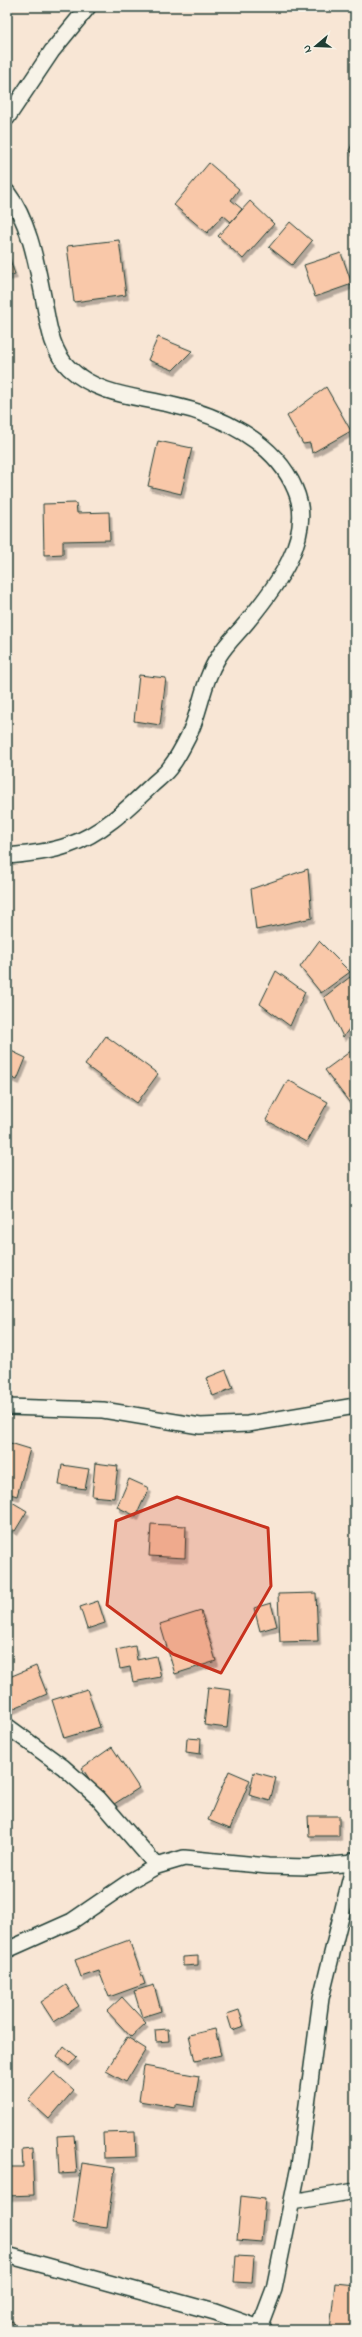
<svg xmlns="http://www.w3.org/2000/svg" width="362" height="2337" viewBox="0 0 362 2337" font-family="'Indie Flower',sans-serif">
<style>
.building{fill:#f9c8a9;stroke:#1f3d34;filter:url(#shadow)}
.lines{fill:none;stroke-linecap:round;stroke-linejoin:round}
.minor-casing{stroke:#1f3d34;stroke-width:18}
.minor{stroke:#f7f3e8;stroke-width:15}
.marked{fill:#c8321e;fill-opacity:0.2;stroke:#c8321e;stroke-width:3;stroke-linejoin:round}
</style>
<defs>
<filter id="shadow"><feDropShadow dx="2.5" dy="4.5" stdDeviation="0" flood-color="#0004"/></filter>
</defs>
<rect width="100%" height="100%" fill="#f8e6d5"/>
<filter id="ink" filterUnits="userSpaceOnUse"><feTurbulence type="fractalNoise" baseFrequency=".025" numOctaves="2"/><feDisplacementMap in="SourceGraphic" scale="8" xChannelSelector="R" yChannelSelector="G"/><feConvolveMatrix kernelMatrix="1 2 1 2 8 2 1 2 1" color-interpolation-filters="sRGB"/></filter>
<g filter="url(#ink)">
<path class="building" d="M355,138V154L349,151Z
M209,163L239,189L231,200L242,209L231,222L223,215L207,233L174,205Z
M250,201L274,224L243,259L218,236Z
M290,222L312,241L292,265L269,247Z
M119,240L126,295L74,302L67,246Z
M7,252L15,274L7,276Z
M341,253L352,284L315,297L304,265Z
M158,337L192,351L173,370L148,360Z
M326,387L351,431L312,453L310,443L303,444L287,416Z
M158,441L192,448L181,494L148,486Z
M76,503L77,513L109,512L110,540L63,541V554L44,555L43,504Z
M139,675L166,678L160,725L134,721Z
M308,869L312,918L256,930L251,889Z
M319,941L350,972L321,993L300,967Z
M276,971L305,992L290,1026L260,1004Z
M350,977L355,984V1021L343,1037L324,997Z
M106,1036L158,1074L137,1103L85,1065Z
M355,1048V1110L325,1070Z
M7,1049L26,1058L17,1080L7,1076Z
M288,1080L328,1102L306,1142L266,1120Z
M226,1370L233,1388L213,1396L206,1378Z
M7,1442L30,1449L17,1496L7,1493Z
M95,1463L118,1466L114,1498L92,1496Z
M62,1465L89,1469L85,1489L59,1485Z
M129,1479L149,1488L136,1516L117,1507Z
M7,1499L27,1511L15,1531L7,1526Z
M151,1524L186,1526L185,1558L149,1556Z
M316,1593L318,1641L280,1642L278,1594Z
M98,1601L105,1623L87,1629L80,1607Z
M271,1603L277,1626L260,1631L254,1608Z
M201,1611L216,1661L175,1674L160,1624Z
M135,1646L137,1660L156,1656L161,1677L133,1682L130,1667L120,1669L116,1650Z
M36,1666L47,1694L7,1711V1678Z
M208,1687L231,1690L227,1728L204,1725Z
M87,1689L100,1727L64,1738L52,1700Z
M187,1738L201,1739L200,1754L186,1752Z
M112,1747L139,1788L111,1806L100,1795L82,1768Z
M229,1771L250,1780L230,1829L208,1820Z
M254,1772L276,1778L270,1801L249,1795Z
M308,1816H339V1836H309Z
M355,1880V1905H351Z
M129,1940L145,1984L109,1997L99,1971L81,1977L75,1960Z
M198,1956V1965L183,1966V1957Z
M66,1985L79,2006L54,2022L41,2002Z
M154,1985L161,2011L142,2017L134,1991Z
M122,1997L146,2023L131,2037L107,2011Z
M239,2010L244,2026L232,2030L227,2014Z
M168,2029L169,2041L156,2042L155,2030Z
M215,2029L221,2055L195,2061L189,2035Z
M127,2037L146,2049L126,2082L106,2071Z
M64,2046L77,2057L69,2066L57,2056Z
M144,2066L199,2076L194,2107L175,2104V2107L139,2101Z
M54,2072L74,2090L49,2119L28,2100Z
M135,2132L136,2157L104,2158L103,2133Z
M74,2135L77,2173L59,2174L57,2136Z
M32,2148L34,2195L7,2196V2167H23L22,2149Z
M82,2163L115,2168L107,2228L73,2223Z
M241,2196L265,2199L261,2242L237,2240Z
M236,2256L254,2257L252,2283L234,2282Z
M335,2283L355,2285V2330H330Z
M13,2321L15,2330H7V2322Z"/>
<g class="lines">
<g class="minor-casing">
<path id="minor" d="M7,118L52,51L88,7
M7,192C29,221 36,261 43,296C48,320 50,350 69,368C98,395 135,396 172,405C219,415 275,441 295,489C316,536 275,588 247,622C238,633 226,644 219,656C202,682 201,711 188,737C183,747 178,757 171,766C166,774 157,780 151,786C127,809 101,834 69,845C50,852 27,854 7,856
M7,1407L103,1410L200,1426L248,1424L355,1406
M7,1726L63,1767L98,1798L157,1866
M7,1950L72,1921L132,1880L157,1866L184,1858L268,1866L308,1867L354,1863
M292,2202L355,2191
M7,2255L215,2312L265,2330
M254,2330L260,2326L274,2289L299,2166L321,1998L355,1860"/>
</g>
<use href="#minor" class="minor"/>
</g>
</g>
<path class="marked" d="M177,1497L268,1528L271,1586L221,1673L173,1654L107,1605L116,1521Z"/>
<rect width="362" height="2337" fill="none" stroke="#f7f3e8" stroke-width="24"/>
<rect x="12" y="12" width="338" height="2313" fill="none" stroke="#1f3d34" stroke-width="1.5" filter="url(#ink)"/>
<g transform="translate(316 46) rotate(251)" stroke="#f7f3e8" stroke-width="3" paint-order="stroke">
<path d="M0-3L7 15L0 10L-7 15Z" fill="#1f3d34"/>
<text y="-6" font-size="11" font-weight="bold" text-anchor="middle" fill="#1f3d34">N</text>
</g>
</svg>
